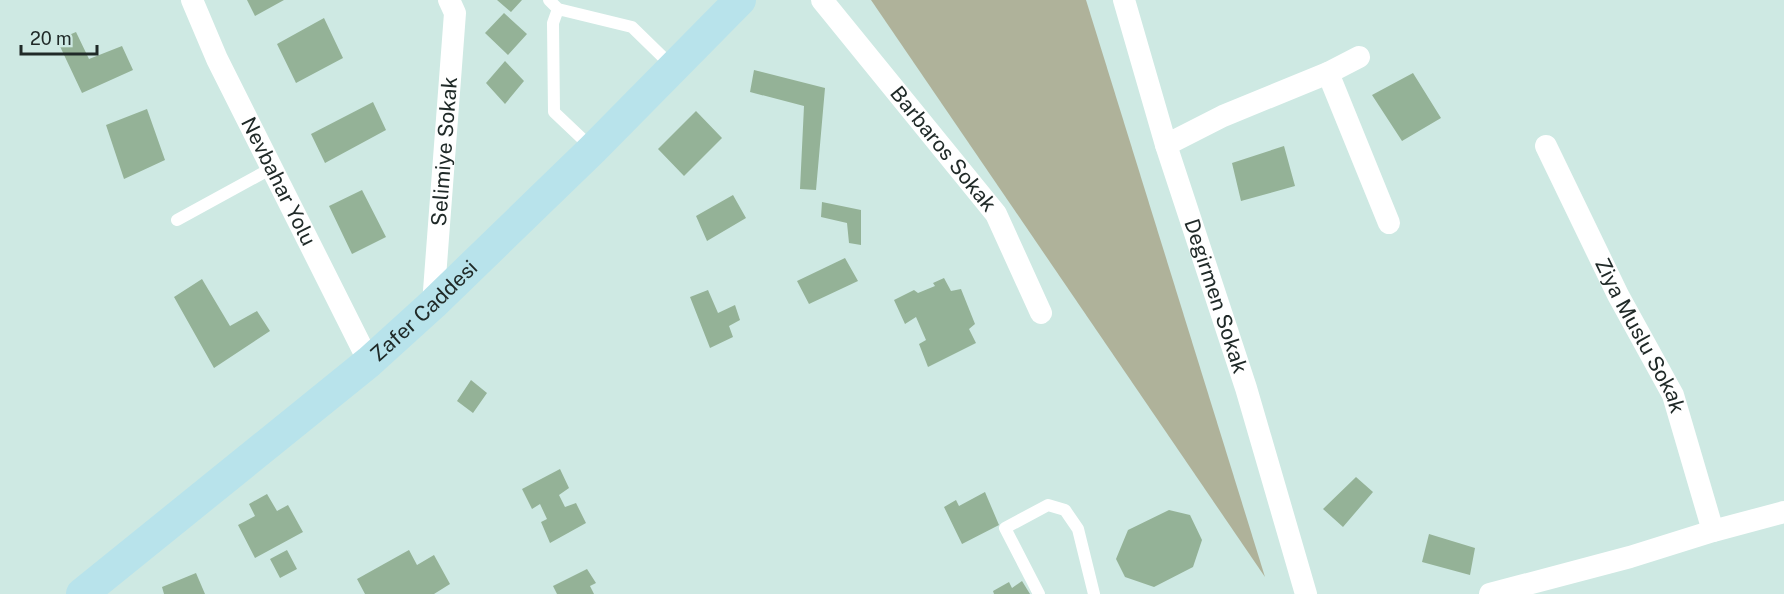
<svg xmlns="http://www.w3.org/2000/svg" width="1784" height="594" viewBox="0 0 1784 594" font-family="'Public Sans',sans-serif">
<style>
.green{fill:#afb29a}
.building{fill:#94b297}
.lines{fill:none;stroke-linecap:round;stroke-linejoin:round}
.lane{stroke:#fff;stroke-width:12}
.street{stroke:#fff;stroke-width:22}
.secondary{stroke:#b8e3eb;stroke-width:32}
.labels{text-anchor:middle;stroke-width:5;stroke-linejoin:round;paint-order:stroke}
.street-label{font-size:21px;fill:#202a28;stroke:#cee9e3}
</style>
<rect width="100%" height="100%" fill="#cee9e3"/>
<path class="green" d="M871,0H1086L1265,577Z"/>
<path class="building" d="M247,0H284L255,16Z
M497,0H522L511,12Z
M504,13L527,34L508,55L485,33Z
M324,18L343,58L296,83L277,44Z
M76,32L89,59L122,46L133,70L82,93L57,40Z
M505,61L524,81L505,104L486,83Z
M754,70L825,88L816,190L800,189L804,106L750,92Z
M1413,73L1441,118L1402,141L1372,95Z
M373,102L386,130L325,163L311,134Z
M147,109L165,160L124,179L106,125Z
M696,111L722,138L684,176L658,149Z
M1284,146L1295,186L1241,201L1232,163Z
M362,190L386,237L352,254L329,206Z
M733,195L746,218L707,241L696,216Z
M822,202L861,210V245L849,243L847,223L821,217Z
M845,258L858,281L809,304L797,281Z
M944,278L951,291L961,289L975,324L969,329L976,343L928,367L919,344L926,340L916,317L905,324L894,300L914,290L918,293L935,286L933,283Z
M202,279L230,326L257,311L270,331L214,368L174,297Z
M708,290L718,313L735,305L740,320L729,326L733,337L710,348L690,297Z
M471,380L487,393L473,413L457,401Z
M560,469L569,488L559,495L565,507L576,503L586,523L550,543L541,522L547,519L540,504L532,509L522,489Z
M1356,477L1373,492L1343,527L1323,509Z
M985,492L999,525L962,544L944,507L956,500L959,506Z
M267,494L277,511L288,505L303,532L255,558L238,525L255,516L249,504Z
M1169,510L1190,515L1202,540L1193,567L1154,587L1125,577L1116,559L1128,530Z
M1429,534L1475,548L1470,575L1422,562Z
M287,550L297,569L280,578L270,559Z
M409,550L417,565L434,555L450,584L434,594H365L357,579Z
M587,569L596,583L590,586L594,594H557L553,586Z
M196,573L205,594H164L162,587Z
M1022,581L1030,594H994L993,591L1009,582L1012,588Z"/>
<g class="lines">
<path class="lane" d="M549,0L558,9L632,27L673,67
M558,9L553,23L554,112L592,148
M177,220L272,168
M1039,594L1005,528L1048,505L1065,510L1078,529L1094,594"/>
<g class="street">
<path id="s1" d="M192,0L217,59L369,362"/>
<path id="s2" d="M822,0L996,214L1041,313"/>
<path id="s3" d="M1124,0L1166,145L1246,388L1306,594"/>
<path d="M1328,73L1389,223"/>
<path d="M1166,145L1223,116L1328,73L1359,57"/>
<path id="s4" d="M1546,146L1618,295L1673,395L1713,531"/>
<path id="s5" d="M433,304L455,13L449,0"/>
<path d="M1490,594L1630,557L1713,531L1784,512"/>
</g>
<path class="secondary" id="s6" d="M82,594L369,362L433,304L593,149L740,0"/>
</g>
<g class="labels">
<g class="street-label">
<text dy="7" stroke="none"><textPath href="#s2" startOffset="192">Barbaros Sokak</textPath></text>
<text dy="7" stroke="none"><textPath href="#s5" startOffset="153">Selimiye Sokak</textPath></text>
<text dy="7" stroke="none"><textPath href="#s1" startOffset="201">Nevbahar Yolu</textPath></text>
<text dy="7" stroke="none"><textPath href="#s3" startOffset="310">Degirmen Sokak</textPath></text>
<text dy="7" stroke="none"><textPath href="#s6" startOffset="444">Zafer Caddesi</textPath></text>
<text dy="7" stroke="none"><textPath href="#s4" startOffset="212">Ziya Muslu Sokak</textPath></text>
</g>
</g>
<path d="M21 45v9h76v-9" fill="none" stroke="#202a28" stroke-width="3"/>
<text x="30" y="45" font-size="18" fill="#202a28" stroke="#cee9e3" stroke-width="4.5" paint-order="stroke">20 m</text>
</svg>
